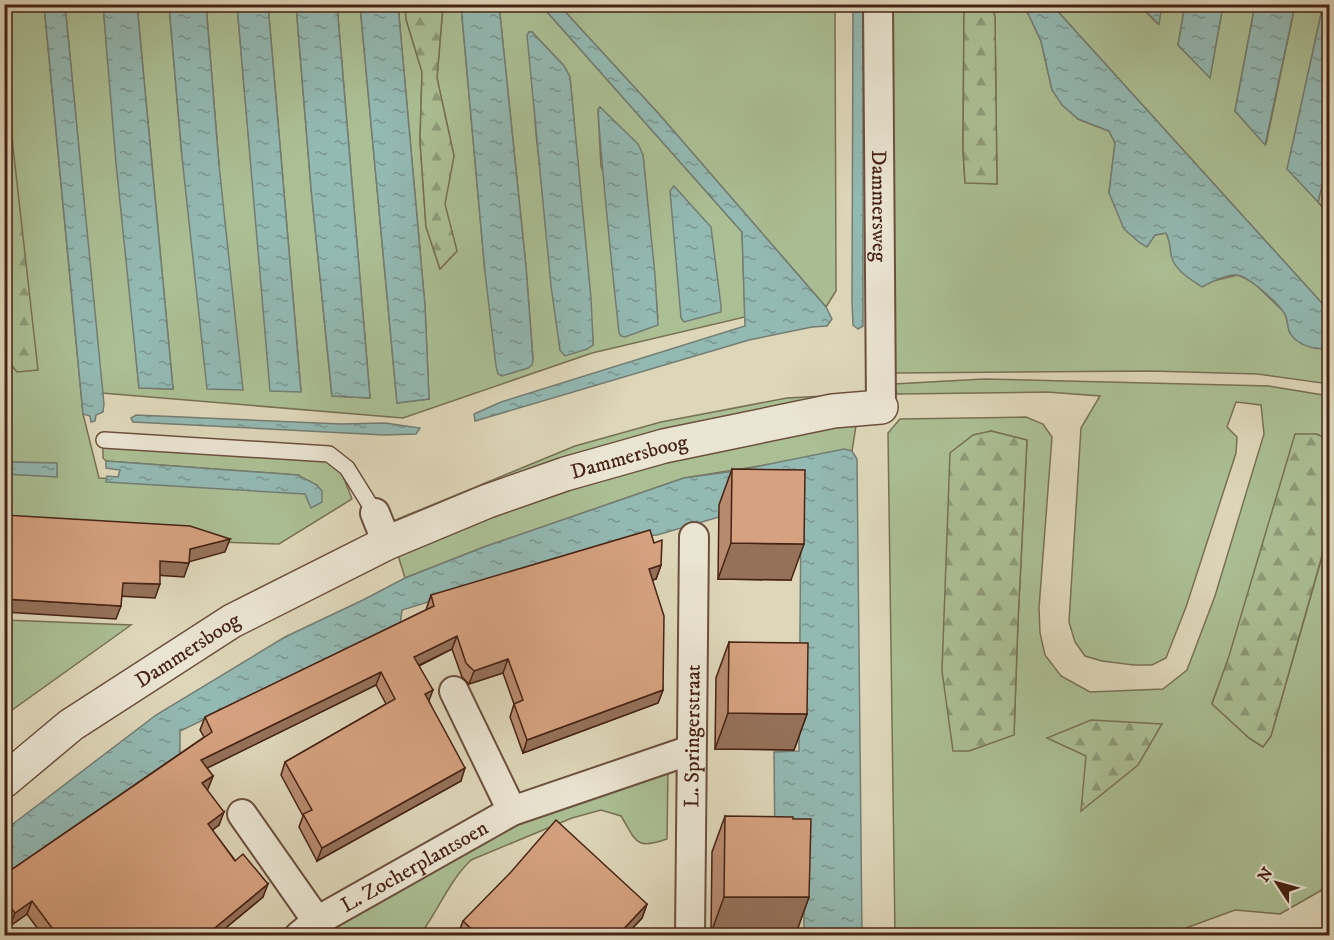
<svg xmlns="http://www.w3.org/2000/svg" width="1334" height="940" viewBox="0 0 1334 940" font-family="'IM FELL DW Pica',serif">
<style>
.grass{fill:#abbf94;stroke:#787154;stroke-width:1.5;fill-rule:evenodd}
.forest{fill:url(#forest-firs);stroke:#787154;stroke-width:1.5}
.water{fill:url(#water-ripples);stroke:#747d73;stroke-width:1.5}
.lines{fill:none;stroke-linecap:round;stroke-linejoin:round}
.service-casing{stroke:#6c503d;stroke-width:18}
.minor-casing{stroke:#6c503d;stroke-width:32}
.tertiary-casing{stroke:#6c503d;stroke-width:36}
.service{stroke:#eae4d2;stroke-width:15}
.minor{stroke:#eae4d2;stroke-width:28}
.tertiary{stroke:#eae4d2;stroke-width:33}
.wall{fill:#b78a6e;stroke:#462314;stroke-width:1.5}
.shaded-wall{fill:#95715a;stroke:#462314;stroke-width:1.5}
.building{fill:#d5a180;stroke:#462314;stroke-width:1.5}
.labels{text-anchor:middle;stroke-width:6;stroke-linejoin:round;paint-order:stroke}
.street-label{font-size:21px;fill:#462314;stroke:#eae4d2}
</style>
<defs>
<pattern id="forest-firs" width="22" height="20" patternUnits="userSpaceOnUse" patternTransform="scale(1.5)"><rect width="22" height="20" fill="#abbf94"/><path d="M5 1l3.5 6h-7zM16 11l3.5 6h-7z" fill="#8d9b78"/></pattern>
<pattern id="water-ripples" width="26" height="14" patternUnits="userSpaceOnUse" patternTransform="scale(1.5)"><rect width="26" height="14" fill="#93b9b3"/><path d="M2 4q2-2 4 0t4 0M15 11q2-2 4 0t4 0" fill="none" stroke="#7a9690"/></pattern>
</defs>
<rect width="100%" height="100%" fill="#ded6b9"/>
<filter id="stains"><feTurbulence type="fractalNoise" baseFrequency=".00333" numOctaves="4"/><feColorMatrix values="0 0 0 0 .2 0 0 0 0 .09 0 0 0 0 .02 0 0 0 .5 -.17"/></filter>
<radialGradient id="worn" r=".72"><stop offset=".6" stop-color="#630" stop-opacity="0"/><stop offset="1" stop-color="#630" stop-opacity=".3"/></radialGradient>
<path class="grass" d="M5,5H44L83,414L99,478L285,486L298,475L106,461L103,458V447L322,458L341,471L352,499L279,544L186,541L5,531L4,474L57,476L56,463L4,462Z
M65,5H103L139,388L173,389L137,5H169L182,157L219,165L206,5H237L271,390L301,391L268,5H296L311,188L332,396L370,398L337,5H360L397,403L429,399L425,306L398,5H405L406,19L422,72L420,141L426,226L440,269L457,251L444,204L454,156L437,78L443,5H461L485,272L533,360L526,267L499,5H541L742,232L745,317L592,353L403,418L102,393ZM529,32H532L564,66L570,77L593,340V345L560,350L536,133ZM600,107L643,155L658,319L601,166L598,110Z
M559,5H835L836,291L826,307L658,113Z
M889,5H964L963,150L965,182L997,184L995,17L992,5H1024L1041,41L1052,90L1078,119L1109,131L1115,143L1109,193L1155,235L1166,233L1171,244L1173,260L1213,281L1238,275L1253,282L1285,313L1290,333L1323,349L1329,348V384L1257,374L1151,371L893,373Z
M1052,5H1139L1158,24L1162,5H1185L1178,45L1210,77L1223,5H1255L1235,111L1266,144L1295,5H1323L1288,168L1329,214V311Z
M984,379L1269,386L1329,396V439L1316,434L1212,703L1249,738L1263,747L1271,736L1329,532V886L1280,914L1235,910L1183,929L1182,935H895L888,433L900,419L1026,417L1043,424L1052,437L1039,608L1040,633L1045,655L1061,676L1090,692L1163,689L1187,670L1215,596L1264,434L1261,405L1236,402L1227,427L1237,437L1236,453L1186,607L1166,658L1152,665H1134L1102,661L1085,656L1075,642L1069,622L1081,428L1100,396L1047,392L897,394L894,384ZM991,431L1027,440L1018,621L1014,735Z
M861,394L852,451L684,478L484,547L405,578L388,523L575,446L661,422L787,398Z
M5,620L131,625L5,715Z
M657,768H668L667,839C635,850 637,842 621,816L601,810L572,818L471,860C449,881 438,911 420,935L316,936L424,863Z"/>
<path class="forest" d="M405,5H443L437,78L454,156L445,204L457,251L440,269L426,227L420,141L422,72L406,19Z
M964,5H992L995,17L997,184L965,183L963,150Z
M4,67L38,370L17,372L6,358L4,343Z
M1329,154V214L1318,202Z
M991,431L1027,440L1018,621L1014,735L969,751H953L942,671L950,453L973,435Z
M1295,434H1316L1329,439V531L1271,736L1263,747L1249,738L1212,704L1229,656Z
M1091,720L1162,724L1138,765L1081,811L1086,756L1047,738Z"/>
<path class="water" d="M863,4V326L858,329L853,325L852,301L853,5Z
M44,5H65L104,404L103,412L96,415L95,421L91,422L90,416L83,414Z
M103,5H137L173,389L139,388L116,163Z
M169,5H206L219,165L243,390L207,389L182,157Z
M237,5H268L301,392L270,391Z
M296,5H337L370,398L332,396L311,188Z
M360,5H398L425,306L429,399L397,403Z
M461,5H499L526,267L533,360L532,365L528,368L502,376L498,374L496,366L485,272Z
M541,5H559L658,113L826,307L832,319L827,326L812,327L749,340L475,421L474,414L501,402L745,326L742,232Z
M1024,5H1052L1329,311V348C1316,351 1295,345 1289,331C1287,325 1288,318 1284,313C1278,303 1248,276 1237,275C1226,274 1211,282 1202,287C1192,280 1179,273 1173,261C1169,253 1172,245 1166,233L1155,235L1147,247L1140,243L1124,229L1109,193L1115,143L1109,131L1078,119L1062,105L1052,90L1041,41Z
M1139,5H1162L1159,24Z
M1185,5H1223L1210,78L1178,45Z
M1255,5H1295L1265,145L1235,111Z
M1323,5H1330V154L1318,202L1287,169Z
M529,32H532L564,66L570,77L591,298L593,340V345L587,349L565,356L560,350L551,286L527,35Z
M600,107L638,144L643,155L655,275L658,325L625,337L621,336L619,333C611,259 603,184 598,110Z
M674,186L711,227L721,306V312L684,322L681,318L670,191Z
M136,415L341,424L385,423L420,428L416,434L384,435L133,422L131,418Z
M844,449L852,451L857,459L862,935H776L775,934L804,930V853L775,851L774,752L799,751L801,506L719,517L657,535L642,536L402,610L400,626L180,731V759L5,878V830L156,715L285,637L363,600L405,578L484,547L684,478L735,471Z
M106,461L298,475L317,485L322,491V502L311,508L305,494L106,482L107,476L118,477L120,470L106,468Z
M4,462L57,463V477L5,474Z"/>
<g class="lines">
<g class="service-casing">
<path id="service" d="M104,440L329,454L347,468L375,513"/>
</g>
<g class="minor-casing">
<g id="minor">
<path id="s1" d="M878,4L881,407"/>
<path d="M375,513L387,543"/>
<path d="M454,691L512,811"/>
<path d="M242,814L317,921"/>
<path id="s2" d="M299,936L317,921L512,811L691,750"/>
<path id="s3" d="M690,936L694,537"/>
</g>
</g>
<g class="tertiary-casing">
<g id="tertiary">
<path id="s4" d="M4,781L71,725L232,621L387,543L488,501L565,474L664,446L833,411L881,407"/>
</g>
</g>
<use href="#service" class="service"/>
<use href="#minor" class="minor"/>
<use href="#tertiary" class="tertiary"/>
</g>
<path class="wall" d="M732,469L791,580L718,579L719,505Z
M661,565L656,579L652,580L663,690L658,703L523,753L510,717L514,704L503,673L469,684L462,677L452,649L419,666L429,701L461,781L317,861L299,827L303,816L281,775L285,762L386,704L376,685L207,768L213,776L207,790L219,825L212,830L263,897L216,936H43L27,914L10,926L4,919V875L204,737L200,730L205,717L426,610L431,595Z
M729,642L807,714L794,750L715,749L716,678Z
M725,816L809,897L796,933H711L712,852Z
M647,904L642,918L625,936H460L458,934L463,921Z"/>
<path class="shaded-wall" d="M230,539L225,552L185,563L190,549Z
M731,543L804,544L791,580L718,579Z
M160,561L189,563L184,577L155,575Z
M661,565L656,579L644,582L649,569Z
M123,583L160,584L155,598L118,596Z
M4,599L121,606L116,619L4,612Z
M457,636L452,649L409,670L414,657Z
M508,659L503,673L469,684L474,671Z
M381,672L376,685L197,773L201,760Z
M433,690L428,703L425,694Z
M663,690L658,703L523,753L527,740Z
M728,713L807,714L794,750L715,749Z
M465,768L461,781L317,861L322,848Z
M213,776L208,789L197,797L202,783Z
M224,812L219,825L203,837L208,824Z
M268,884L263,897L216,936H205Z
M724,897H809L796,933H711Z
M32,901L27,914L10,926L15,913Z
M647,904L642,918L625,936H617Z"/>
<path class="building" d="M732,469L805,470L804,544L731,543Z
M4,515L190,526L230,539L190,549L189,563L160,561V584L123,583L121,606L4,599Z
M650,530L654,543L662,540L661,565L649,569L664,616L663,690L527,740L514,704L523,700L508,659L474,671L466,663L457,636L414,657L433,690L425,694L465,768L322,848L303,814L312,810L285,762L395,699L381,672L201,760L213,776L202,783L224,812L208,824L235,861L243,854L268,884L205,936H58L32,901L15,913L4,899V887L9,884L4,878V875L212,732L205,717L434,606L431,595Z
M729,642L808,643L807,714L728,713Z
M725,816L793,817V819H811L809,897H724Z
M556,820L647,904L617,936H479L463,921L511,872Z"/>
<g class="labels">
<g class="street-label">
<text dy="7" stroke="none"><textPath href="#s1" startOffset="202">Dammersweg</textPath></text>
<text dy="7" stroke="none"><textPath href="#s4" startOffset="710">Dammersboog</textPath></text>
<text dy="7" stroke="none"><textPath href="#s4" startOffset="226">Dammersboog</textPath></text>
<text dy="7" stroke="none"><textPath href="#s3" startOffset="200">L. Springerstraat</textPath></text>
<text dy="7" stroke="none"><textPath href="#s2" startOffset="135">L. Zocherplantsoen</textPath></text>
</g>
</g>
<rect width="1334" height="940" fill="none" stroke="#ded6b9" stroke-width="24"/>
<rect x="6" y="6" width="1322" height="928" fill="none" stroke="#462314" stroke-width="3"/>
<rect x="12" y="12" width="1310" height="916" fill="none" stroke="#462314" stroke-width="1.5"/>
<g transform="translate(1277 883) rotate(306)" stroke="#eae4d2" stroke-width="4.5" paint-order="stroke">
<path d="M0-4.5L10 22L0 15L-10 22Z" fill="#462314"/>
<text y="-9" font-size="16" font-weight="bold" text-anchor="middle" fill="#462314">N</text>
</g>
<rect width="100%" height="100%" filter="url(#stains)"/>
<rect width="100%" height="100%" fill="url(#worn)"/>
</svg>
